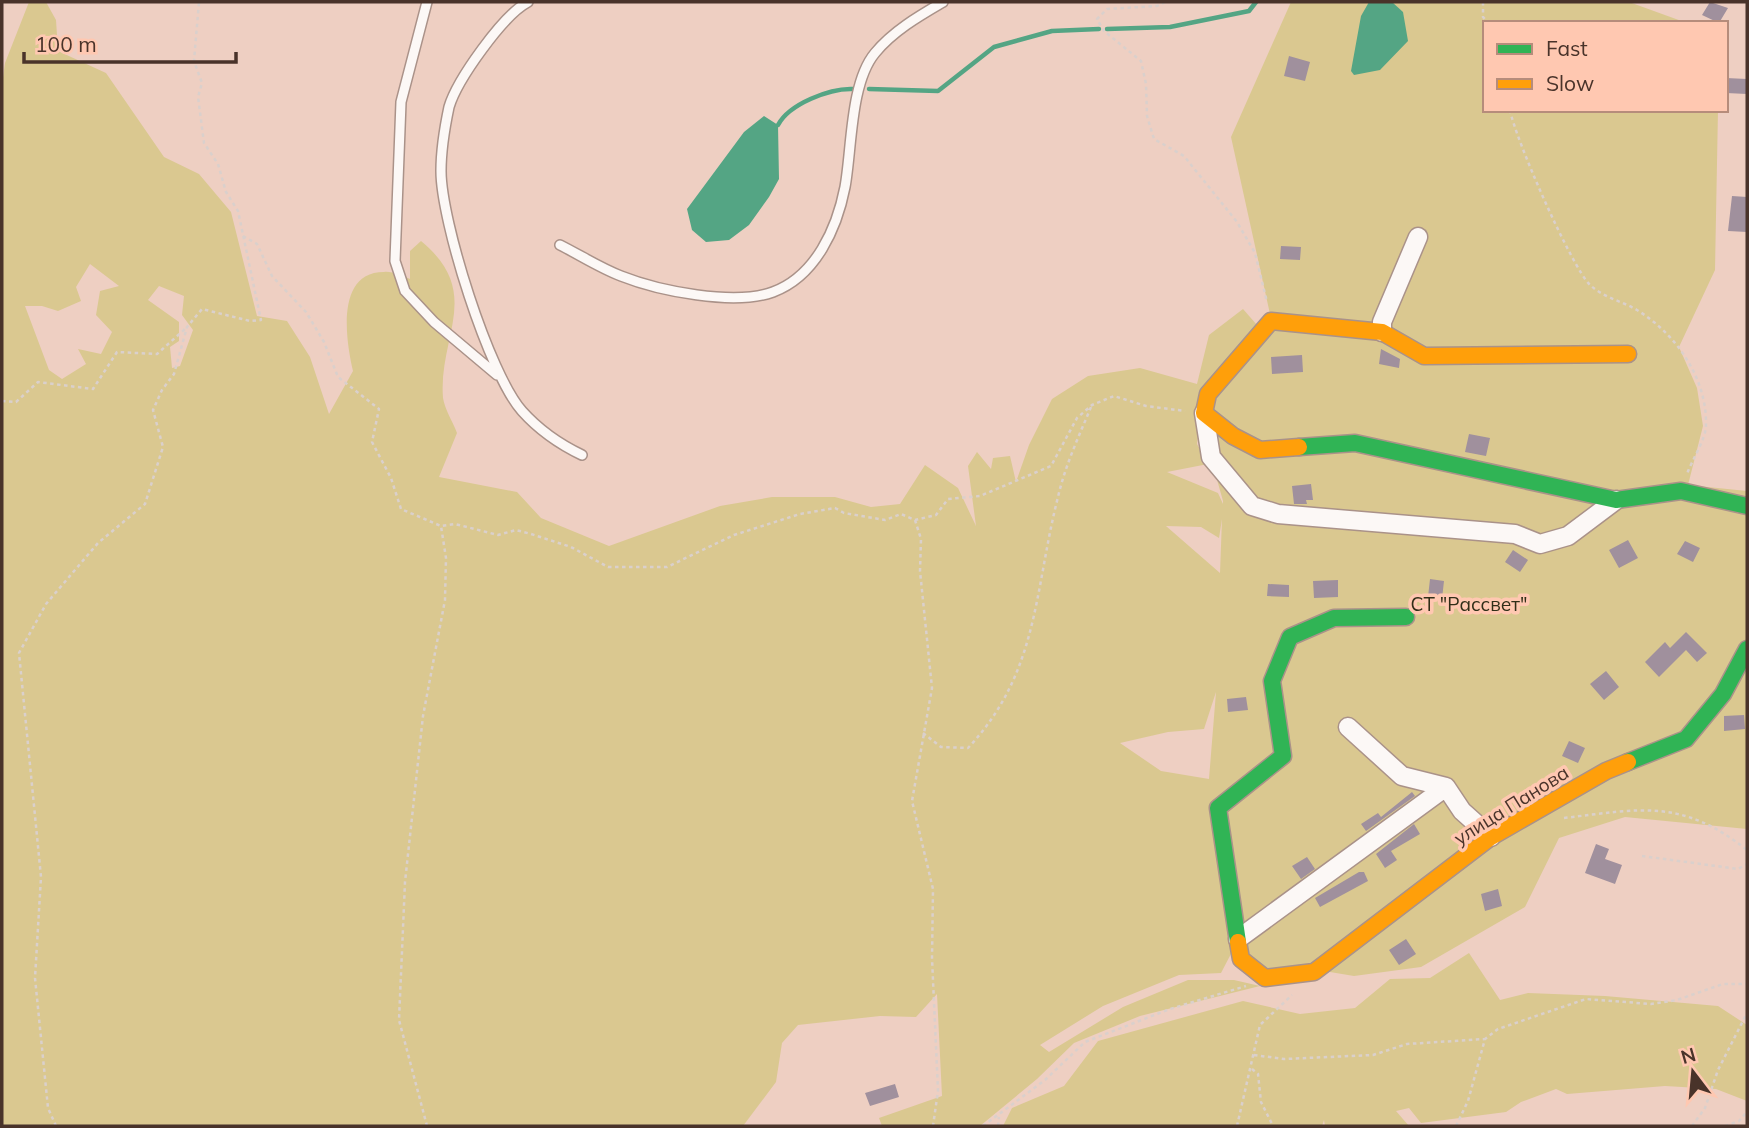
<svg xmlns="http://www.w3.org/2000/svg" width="1749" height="1128" viewBox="0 0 1749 1128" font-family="Mulish,sans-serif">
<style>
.green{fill:#dac890;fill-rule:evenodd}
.water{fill:#54a584}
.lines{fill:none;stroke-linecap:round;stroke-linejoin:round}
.stream{stroke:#54a584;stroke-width:4.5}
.building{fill:#a0909d}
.lane-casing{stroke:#aa9289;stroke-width:12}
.street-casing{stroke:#aa9289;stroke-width:21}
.fast-casing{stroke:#aa9289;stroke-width:19}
.slow-casing{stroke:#aa9289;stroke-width:19}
.path{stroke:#dad0cc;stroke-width:2.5;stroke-dasharray:3.5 3.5;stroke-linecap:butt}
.lane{stroke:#fcf8f6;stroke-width:9}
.street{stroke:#fcf8f6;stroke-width:18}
.fast{stroke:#30b455;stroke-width:16}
.slow{stroke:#ff9f0a;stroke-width:16}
.labels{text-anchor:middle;stroke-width:7;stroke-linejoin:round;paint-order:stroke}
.park-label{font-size:19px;fill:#302e18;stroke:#ffc8b1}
.street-label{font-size:19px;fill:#49332a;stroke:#ffc8b1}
</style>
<rect width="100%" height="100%" fill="#eecfc2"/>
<path class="green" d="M29,2H46L56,20L58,51L106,73L164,157L199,174L231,212L257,316L287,321L310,357L329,414L353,371C346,341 335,272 384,272C392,271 402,276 410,279V251L421,241C484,293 438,336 443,398C445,410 453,422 457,433L439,477L517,492L541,518L609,546L720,506L772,497H835L871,507L900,504L925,465L958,488L976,526L968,466L977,452L991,469L993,458L1010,456L1016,482L1029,445L1052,399L1088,376L1140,368L1197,384L1209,335L1243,309L1257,325L1270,314L1231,137L1291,2H1629L1687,23H1485V110H1718L1715,270L1679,347L1697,388L1703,426L1688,485L1747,491V829L1625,817L1559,838L1525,907L1421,967L1354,976L1306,968L1258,969L1233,950L1221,973L1179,975L1103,1006L1040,1045L1049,1052L1123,1007L1188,980H1234L1260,986L1140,1016L1074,1043L1037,1079L980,1126H882L879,1118L942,1096L937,994L916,1017L880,1016L798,1025L782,1043L776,1082L743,1126H2V85L5,63ZM90,264L119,286L100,291L96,315L112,332L101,354L78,349L86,364L62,379L49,370L25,306H42L58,311L81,301L76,287ZM159,286L184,296L182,315L193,330L180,366L172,368L170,347L179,341V322L148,300ZM1200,419L1223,501V504L1218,493L1167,472L1208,464L1197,444ZM1222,519L1220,573L1166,526L1201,527L1219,538ZM1216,692L1209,779L1161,771L1120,743L1168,732L1204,729Z
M1469,953L1500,1000L1528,993L1605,996L1718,1006L1747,1025V1101L1716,1089L1665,1086L1567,1094L1556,1089L1521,1102L1506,1112L1421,1123L1409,1108L1396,1111L1409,1126H1325L1324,1120L1322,1126H1003L1012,1108L1064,1086L1098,1041L1243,1001L1300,1014L1355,1008L1390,979L1430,978Z"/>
<path class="water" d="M1369,2H1392L1403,12L1408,41L1380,70L1354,75L1351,71L1361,16Z
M764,116L778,125L779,179L769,197L749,225L729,240L706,242L692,230L687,209L744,132Z"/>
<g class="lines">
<path class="stream" d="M1107,29L1170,27L1249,11L1256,2
M869,89L938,91L994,47L1052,31L1099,29
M778,125C789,104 830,88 853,89"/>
</g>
<path class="building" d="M1710,2L1728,8L1719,23L1702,15Z
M1289,56L1310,62L1305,81L1284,76Z
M1726,78L1747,79V94L1726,93Z
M1732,196L1747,197V232L1728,231Z
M1281,246L1301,247L1300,260L1280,259Z
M1381,349L1400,359L1399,368L1379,364Z
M1302,355L1303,372L1272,374L1271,357Z
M1469,434L1490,438L1486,456L1465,452Z
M1311,484L1313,500H1306L1307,504H1294L1292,486Z
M1628,540L1638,558L1619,568L1609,550Z
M1685,541L1700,548L1693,562L1677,554Z
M1513,550L1528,560L1520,572L1505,562Z
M1430,579L1444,581L1442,599L1428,597Z
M1338,580V597L1314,598L1313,581Z
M1268,584L1289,585V597L1267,596Z
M1686,632L1707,653L1697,662L1686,650L1659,677L1645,662L1665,642L1670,648Z
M1606,671L1619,687L1604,700L1590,684Z
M1246,697L1248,710L1228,712L1227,699Z
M1744,715L1745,729L1724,731V716Z
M1569,741L1585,748L1578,763L1562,756Z
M1412,792L1415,796L1366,831L1361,824L1378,813L1381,817Z
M1414,824L1420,834L1391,851L1397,860L1385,868L1376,854Z
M1596,844L1609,849L1605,859L1622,865L1615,884L1585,873Z
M1307,857L1315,869L1301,879L1292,866Z
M1359,872H1364L1368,881L1320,907L1315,898Z
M1498,889L1502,906L1485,911L1481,894Z
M1406,939L1416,954L1399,965L1389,950Z
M895,1084L899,1097L870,1106L865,1093Z"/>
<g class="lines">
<g class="lane-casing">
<path id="lane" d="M427,2L401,102L395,261L405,291L434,322L497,375
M528,2C503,15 457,80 449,107C445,126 441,152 441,171C441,221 489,374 522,411C539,430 559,444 582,455
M560,245C580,255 600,268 621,276C659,291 734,306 773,292C816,276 837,228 845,187C852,149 850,83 875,53C893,31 919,16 943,2"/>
</g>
<g class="street-casing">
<path id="street" d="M1382,332V322L1418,237
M1204,413L1211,457L1252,506L1278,514L1515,534L1540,544L1568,536L1616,500
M1348,727L1402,776L1446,787
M1238,939L1446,787L1462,811L1491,837"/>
</g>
<g class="fast-casing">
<path id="fast" d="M1299,447L1355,443L1616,500L1681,491L1747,506
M1628,762L1686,739L1723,694L1747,649
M1238,942L1218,808L1283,756L1272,681L1290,637L1334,618L1406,617"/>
</g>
<g class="slow-casing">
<path id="slow" d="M1299,447L1260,450L1233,436L1204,413L1208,394L1271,321L1382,332L1424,356L1628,354
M1238,942L1241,959L1265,978L1314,972L1491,837L1606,771L1628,762"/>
</g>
<path class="path" d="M1165,2L1157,6L1107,9L1097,19L1104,31L1141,61L1146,84L1147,116L1154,139L1184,156L1237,222L1255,253L1267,302
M1483,2V17L1488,23
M1510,110C1515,138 1571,266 1590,285C1604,298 1622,301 1637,310C1676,334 1707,378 1706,425C1706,439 1692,460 1687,474
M243,236L257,244L272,276L306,312L324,342L338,377L379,409L372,442L391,478L401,509L441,526L455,524L498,535L516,530L531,534L571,547L608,567H667L734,535L800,514L835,508L844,513L885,520L901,514L915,520L936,515L948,499L980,496L1051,466L1077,418L1092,405L1114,396L1146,406L1185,411
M2,401L16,402L38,382L93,389L117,352L157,354L185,329
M915,520L921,539L920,571L932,688L912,801L933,889L932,958L938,1091L933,1126
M923,733L941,747L968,748C1039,672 1034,591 1058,497C1065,466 1079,436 1091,407
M1564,818C1641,809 1681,798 1747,850
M1642,856L1738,869L1747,864
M1254,1055L1284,1059L1373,1055L1407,1044L1485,1039
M1252,1069L1258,1074L1261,1102L1273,1126
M56,1126L48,1108L35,978L41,877L19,653L46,604L98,543L145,504L163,447L153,410L162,390L174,374L187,327L202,309L250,321L261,320L238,211L226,192L218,164L204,143L198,97L202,83L194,61L199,2
M427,1126L399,1020L405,882L423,716L445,600L446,558L441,526
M983,1126L1045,1080L1085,1042L1170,1009L1246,986
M998,1126L999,1117
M1237,1126L1260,1025L1292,995
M1456,1126L1468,1101L1485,1039L1498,1029L1586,999L1651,1004L1677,1000L1723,984H1747
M1692,1126L1705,1108L1718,1070L1747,1013
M1725,1126L1739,1121L1747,1112"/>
<use href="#lane" class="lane"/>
<use href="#street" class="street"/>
<use href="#fast" class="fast"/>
<use href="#slow" class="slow"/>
</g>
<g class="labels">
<g class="park-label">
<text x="1469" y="611">СТ "Рассвет"</text>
</g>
<g class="street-label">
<text transform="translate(1511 805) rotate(-32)" y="7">улица Панова</text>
</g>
</g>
<rect width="1749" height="1128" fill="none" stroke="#49332a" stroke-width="7"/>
<rect x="1483" y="21" width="245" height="91" fill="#ffc8b1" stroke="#b68c7b" stroke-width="2"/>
<rect x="1497" y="44" width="35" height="10" fill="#30b455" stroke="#b68c7b" stroke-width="2"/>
<text x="1546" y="56" font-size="21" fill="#49332a">Fast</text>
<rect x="1497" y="79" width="35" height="10" fill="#ff9f0a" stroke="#b68c7b" stroke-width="2"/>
<text x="1546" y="91" font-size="21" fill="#49332a">Slow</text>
<g transform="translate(1693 1072) rotate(344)" stroke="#ffc8b1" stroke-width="5" paint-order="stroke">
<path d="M0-5L12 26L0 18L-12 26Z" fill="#49332a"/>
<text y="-10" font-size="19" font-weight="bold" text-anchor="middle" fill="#49332a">N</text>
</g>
<path d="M24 52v10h212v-10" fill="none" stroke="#49332a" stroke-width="3.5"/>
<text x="35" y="52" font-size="21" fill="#49332a" stroke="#ffc8b1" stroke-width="5" paint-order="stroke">100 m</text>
</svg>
